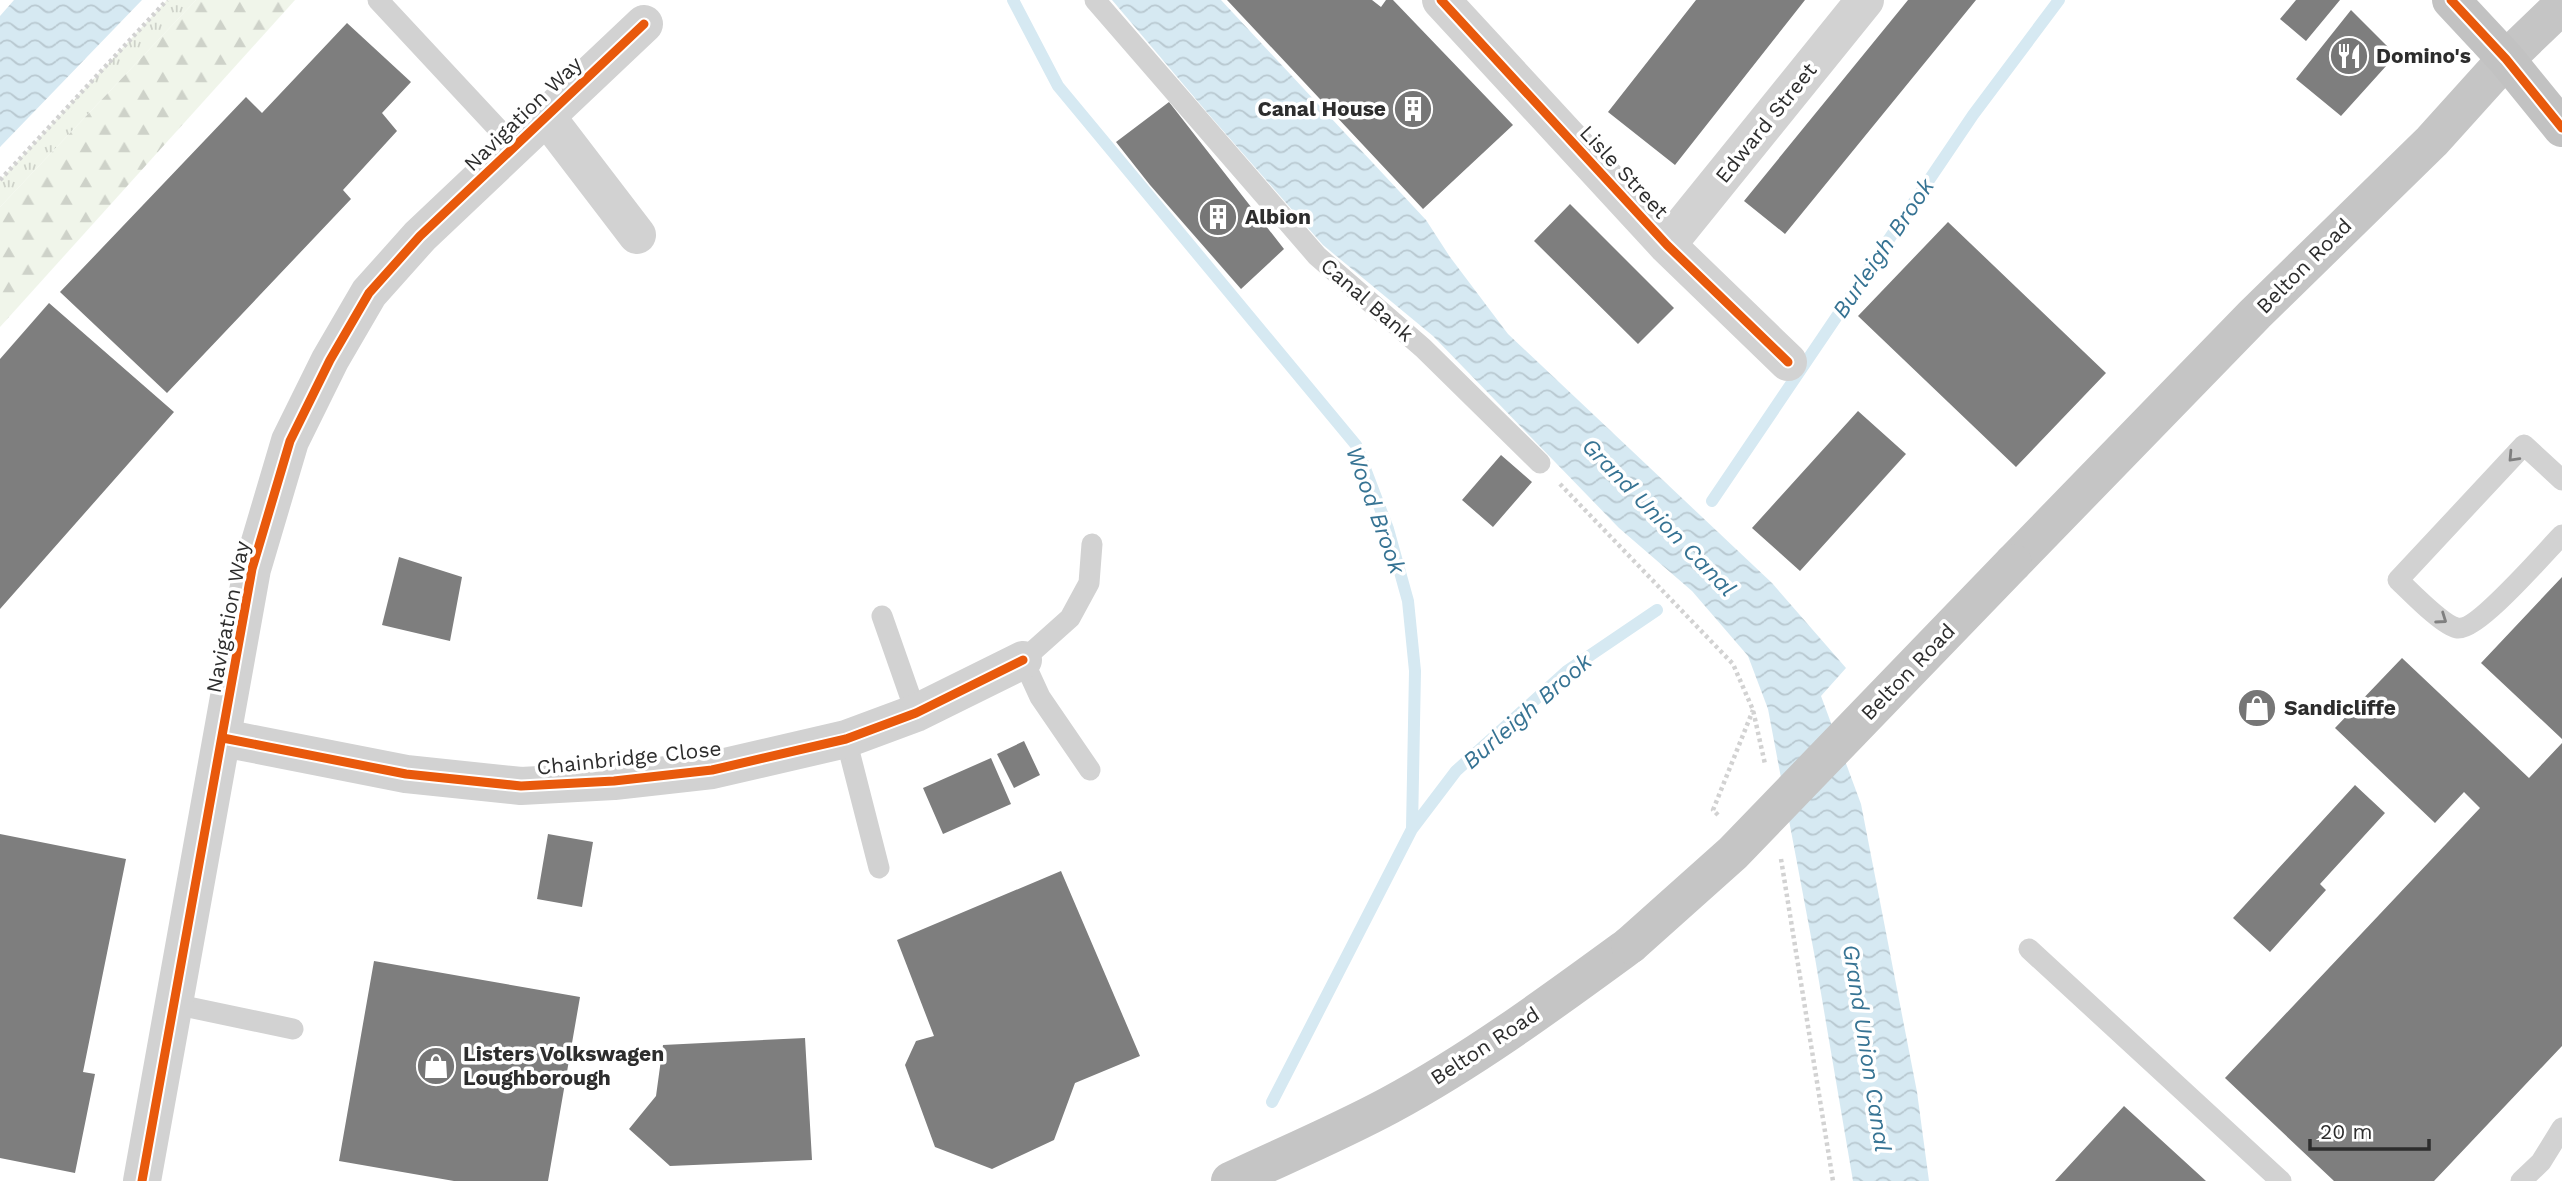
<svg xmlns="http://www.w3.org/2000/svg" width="2562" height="1181" viewBox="0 0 2562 1181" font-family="'Work Sans',sans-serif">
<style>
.grass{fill:url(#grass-tufts)}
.forest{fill:url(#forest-firs)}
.water{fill:url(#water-waves)}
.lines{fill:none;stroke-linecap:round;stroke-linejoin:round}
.stream{stroke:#d6e9f2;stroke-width:12}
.building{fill:#7e7e7e}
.path{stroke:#d2d2d2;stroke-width:4.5;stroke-dasharray:3.5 3.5;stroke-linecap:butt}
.service{stroke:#d2d2d2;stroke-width:21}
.minor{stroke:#d2d2d2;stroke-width:38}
.primary{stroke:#c5c5c5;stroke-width:38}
.trunk{stroke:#c2c2c2;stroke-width:38}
.primary-bridge{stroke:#c5c5c5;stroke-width:38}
.cycleway-casing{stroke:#fff;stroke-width:13}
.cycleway{stroke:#e8590c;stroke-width:9}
.oneway{stroke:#808080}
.labels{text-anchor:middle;stroke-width:7;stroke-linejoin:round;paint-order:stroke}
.poi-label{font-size:21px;font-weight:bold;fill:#2d2d2d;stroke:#fff;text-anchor:start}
.street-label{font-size:21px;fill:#2d2d2d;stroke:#fff}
.water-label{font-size:23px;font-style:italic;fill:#367393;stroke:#fff}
</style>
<defs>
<pattern id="grass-tufts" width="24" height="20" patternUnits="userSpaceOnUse" patternTransform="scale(1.75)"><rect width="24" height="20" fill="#f0f5ea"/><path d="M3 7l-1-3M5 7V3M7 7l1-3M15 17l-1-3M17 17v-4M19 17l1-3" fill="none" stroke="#ced2c9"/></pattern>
<pattern id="forest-firs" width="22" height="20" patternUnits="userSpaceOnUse" patternTransform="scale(1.75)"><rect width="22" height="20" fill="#f0f5ea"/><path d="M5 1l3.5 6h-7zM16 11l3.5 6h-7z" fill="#ced2c9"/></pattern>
<pattern id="water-waves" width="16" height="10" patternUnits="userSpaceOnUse" patternTransform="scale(1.75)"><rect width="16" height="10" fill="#d6e9f2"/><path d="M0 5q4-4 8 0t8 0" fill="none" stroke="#b8c8d0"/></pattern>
</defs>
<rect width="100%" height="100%" fill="#fff"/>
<path class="grass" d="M167,0H196L0,207V180Z"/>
<path class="forest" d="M196,0H295L0,327V207Z"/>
<path class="water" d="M14,0H142L0,147V16Z
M1112,0H1221L1426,220L1450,257L1508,334L1772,583L1846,668L1821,696L1861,804L1917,1092L1929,1181H1853L1815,958L1768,709L1748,656L1692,591L1619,528L1433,336L1323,245L1211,117Z"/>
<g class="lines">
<path class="stream" d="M1013,0L1058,86L1356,445L1388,529L1408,601L1415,671L1412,829L1272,1102
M1712,501L1973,115L2059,0
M1412,829L1456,771L1567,671L1657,610"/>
</g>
<path class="building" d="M1227,0H1372L1381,7L1386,0H1393L1513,125L1423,209Z
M1696,0H1805L1675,165L1608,112Z
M1908,0H1976L1785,234L1744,201Z
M2296,0H2340L2306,41L2280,19Z
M2351,10L2396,55L2341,116L2296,79Z
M347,23L411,82L382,113L397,131L343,190L351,199L167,393L60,292L246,97L262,113Z
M1169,102L1284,249L1241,289L1150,185L1116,142Z
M1570,204L1674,308L1638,344L1534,241Z
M1948,222L2106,373L2016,467L1858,316Z
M49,303L174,412L0,609V359Z
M1858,411L1906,454L1800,571L1752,528Z
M1501,455L1532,482L1493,527L1462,500Z
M399,557L462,577L450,641L382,625Z
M2562,577V739L2481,663Z
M2402,658L2529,778L2562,743V1046L2434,1181H2334L2225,1078L2480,808L2464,792L2435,823L2335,728Z
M1024,741L1040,775L1014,788L997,754Z
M991,758L1011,804L943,834L923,788Z
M2355,785L2385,813L2320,884L2326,890L2270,952L2233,918Z
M0,834L126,859L83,1072L95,1074L75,1173L0,1158Z
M548,834L593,842L582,907L537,899Z
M1061,871L1140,1056L1075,1083L1054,1140L992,1169L935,1147L905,1065L916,1041L934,1036L897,940Z
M374,961L580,997L548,1181H454L339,1161Z
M805,1038L812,1160L670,1166L629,1129L656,1096L663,1045Z
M2124,1106L2206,1181H2055Z"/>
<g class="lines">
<path class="path" d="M0,180L167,0
M1560,484L1733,664L1753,710L1765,764
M1718,815L1713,810L1753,710
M1781,859L1833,1181"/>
<path class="service" d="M378,0L514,146
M1095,0L1317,256L1423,348L1540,463
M2562,480L2524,445L2398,580C2410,591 2442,625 2457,628C2477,632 2546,551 2562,535
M882,616L916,713
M846,739L879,868
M1090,770L1040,697L1023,660L1070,618L1089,583L1092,544
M2029,949L2281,1181
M174,1004L293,1029
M2521,1181L2541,1162L2562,1128"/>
<path class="minor" d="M1441,0L1667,245L1788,362
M546,116L637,235
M1667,245L1865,0
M223,738L406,774L521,786L614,781L712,770L846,739L916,713L1023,660
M142,1181L252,569L290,441L330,360L369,293L420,236L644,24"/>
<path class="primary" d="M2013,563L2255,314L2432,141L2506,59L2562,5
M1230,1181C1283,1156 1338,1133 1390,1105C1475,1059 1552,1002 1630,945"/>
<path class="trunk" d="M2451,0L2506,59L2562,128"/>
<path class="primary-bridge" d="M1630,945L1733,853L2013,563"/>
<g class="cycleway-casing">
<path id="cycleway" d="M1441,0L1667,245L1788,362
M2451,0L2506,59L2562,128
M223,738L406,774L521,786L614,781L712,770L846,739L916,713L1023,660
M142,1181L252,569L290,441L330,360L369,293L420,236L644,24"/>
</g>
<use href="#cycleway" class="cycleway"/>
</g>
<defs><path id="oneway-chevron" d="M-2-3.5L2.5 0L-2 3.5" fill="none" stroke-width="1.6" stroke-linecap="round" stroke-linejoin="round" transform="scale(1.75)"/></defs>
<g class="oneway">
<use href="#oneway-chevron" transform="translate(2513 457) rotate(133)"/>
<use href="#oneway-chevron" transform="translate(2442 619) rotate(35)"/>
</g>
<defs>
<g id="restaurant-disc" transform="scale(2.0125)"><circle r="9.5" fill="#767676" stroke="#fff"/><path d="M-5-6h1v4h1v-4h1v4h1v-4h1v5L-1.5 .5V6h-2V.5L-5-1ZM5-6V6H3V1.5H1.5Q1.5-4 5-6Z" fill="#fff"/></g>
<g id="building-disc" transform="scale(2.0125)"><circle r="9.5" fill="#767676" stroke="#fff"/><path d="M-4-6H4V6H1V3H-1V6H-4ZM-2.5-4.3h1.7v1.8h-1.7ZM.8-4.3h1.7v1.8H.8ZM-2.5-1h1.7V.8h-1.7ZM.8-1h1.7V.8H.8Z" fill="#fff"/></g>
<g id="shop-disc" transform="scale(2.0125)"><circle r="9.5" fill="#767676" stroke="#fff"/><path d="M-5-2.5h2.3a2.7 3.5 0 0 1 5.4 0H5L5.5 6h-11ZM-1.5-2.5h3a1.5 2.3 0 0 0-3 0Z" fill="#fff"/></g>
</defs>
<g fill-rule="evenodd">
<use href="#restaurant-disc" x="2349" y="56"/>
<use href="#building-disc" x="1413" y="109"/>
<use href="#building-disc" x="1218" y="217"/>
<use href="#shop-disc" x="2257" y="708"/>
<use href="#shop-disc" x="436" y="1066"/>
</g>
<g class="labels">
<g class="poi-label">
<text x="2376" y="63">Domino's</text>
<text x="1386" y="116" text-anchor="end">Canal House</text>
<text x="1245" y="224">Albion</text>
<text x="2284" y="715">Sandicliffe</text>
<text x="463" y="1061">Listers Volkswagen<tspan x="463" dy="24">Loughborough</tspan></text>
</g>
<g class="street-label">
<text transform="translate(523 114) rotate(-44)" y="7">Navigation Way</text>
<text transform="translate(1766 123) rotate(-51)" y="7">Edward Street</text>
<text transform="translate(1624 172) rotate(47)" y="7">Lisle Street</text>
<text transform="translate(2304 266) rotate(-45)" y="7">Belton Road</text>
<text transform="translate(1367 300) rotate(41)" y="7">Canal Bank</text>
<text transform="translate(228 617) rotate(-79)" y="7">Navigation Way</text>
<text transform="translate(1908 672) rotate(-46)" y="7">Belton Road</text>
<text transform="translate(629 758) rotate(-6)" y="7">Chainbridge Close</text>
<text transform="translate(1485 1046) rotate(-33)" y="7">Belton Road</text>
</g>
<g class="water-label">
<text transform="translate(1883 248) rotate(-56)" y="8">Burleigh Brook</text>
<text transform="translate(1376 510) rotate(70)" y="8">Wood Brook</text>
<text transform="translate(1659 517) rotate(46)" y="8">Grand Union Canal</text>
<text transform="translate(1527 711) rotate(-41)" y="8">Burleigh Brook</text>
<text transform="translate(1867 1048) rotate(81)" y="8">Grand Union Canal</text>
</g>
</g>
<path d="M2310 1139v10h119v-10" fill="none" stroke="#2d2d2d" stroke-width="3.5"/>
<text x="2320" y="1139" font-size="21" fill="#2d2d2d" stroke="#ffffff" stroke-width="5" paint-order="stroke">20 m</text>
</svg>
